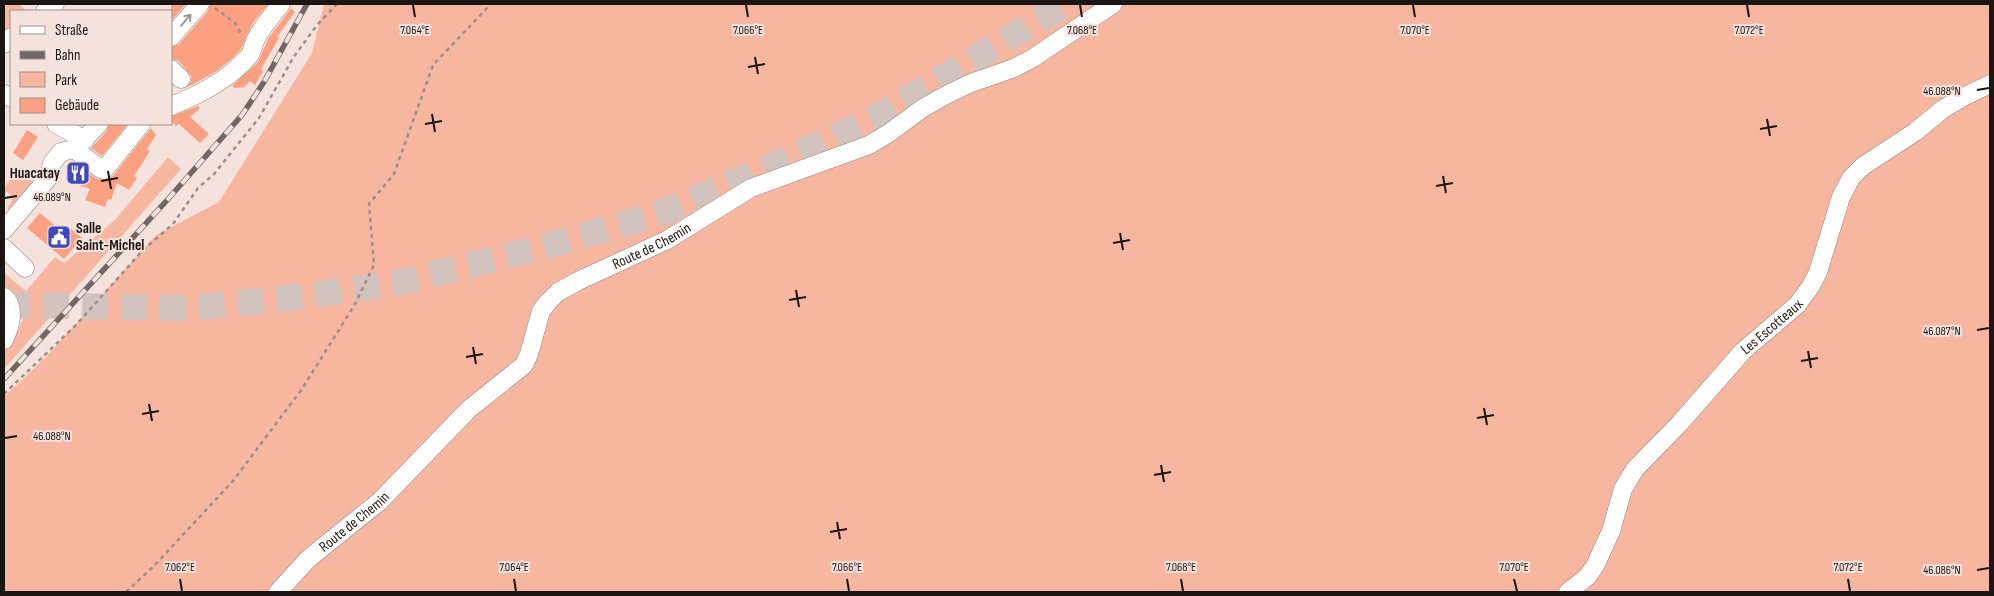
<svg xmlns="http://www.w3.org/2000/svg" width="1994" height="596" viewBox="0 0 1994 596" font-family="'Sofia Sans Condensed',sans-serif">
<style>
.green{fill:#f7b6a0}
.building{fill:#fba081}
.lines{fill:none;stroke-linecap:round;stroke-linejoin:round}
.highway-tunnel{stroke:#d3c3be;stroke-width:26;stroke-dasharray:26 13;stroke-linecap:butt}
.minor-casing{stroke:#92827d;stroke-width:19}
.path{stroke:#9c8f8b;stroke-width:2.5;stroke-dasharray:4 4;stroke-linecap:butt}
.minor{stroke:#fff;stroke-width:18}
.rail-casing{stroke:#726764;stroke-width:5.5}
.rail{stroke:#f4e2dc;stroke-width:4;stroke-dasharray:11;stroke-linecap:butt}
.oneway{stroke:#989695}
.ticks{fill:none;stroke:#1b1513;stroke-width:2}
.labels{text-anchor:middle;stroke-width:4;stroke-linejoin:round;paint-order:stroke}
.poi-label{font-size:15px;font-weight:bold;fill:#1b1513;stroke:#f4e2dc;text-anchor:end}
.street-label{font-size:15px;fill:#1b1513;stroke:#f4e2dc}
.ticks-label{font-size:12px;text-anchor:middle;fill:#1b1513;stroke:#f4e2dc;stroke-width:4;stroke-linejoin:round;paint-order:stroke}
</style>
<rect width="100%" height="100%" fill="#f4e2dc"/>
<path class="green" d="M4,4H21V6L27,11H11V29L4,38Z
M324,4H1990V592H4V397L48,355L156,235L219,202L312,53Z
M168,157L181,169L4,369C4,364 2,357 4,353C5,349 9,345 11,342C25,320 34,301 4,287V273L26,291L55,257L64,263L115,220Z
M19,170L33,182L10,210L7,208L11,203L12,196L7,192L4,193V185L5,186Z"/>
<path class="building" d="M171,4H186L171,21Z
M210,4H268L252,24L241,49L234,57L217,71L186,88L191,82V76L179,61L171,59V47L179,44L208,11Z
M291,8L295,12L277,37L279,38L261,69L263,72L255,85L250,81L244,87L235,88L232,86L258,62L268,39Z
M198,106L200,108L190,117L209,134L200,143L179,124L176,126L171,121V116Z
M109,124H128L102,156L91,148L107,131Z
M151,128L156,135L147,149L150,151L134,176L137,178L129,190L117,183L111,200L108,199L105,207L85,200L90,189L67,181L77,165L97,179L108,180L112,177Z
M27,130L38,137L23,160L13,153Z
M40,213L66,235L71,229L82,238L64,259L27,228Z"/>
<g class="lines">
<path class="highway-tunnel" d="M4,305L191,308L298,297L402,282L543,247L658,214L770,167L875,118L1066,4"/>
<g class="minor-casing">
<g id="minor">
<path d="M45,11L55,4"/>
<path d="M171,37L200,4"/>
<path d="M4,44L11,37"/>
<path d="M171,69L181,79"/>
<path d="M4,94L11,98"/>
<path d="M171,106C199,95 229,80 249,56C253,51 253,44 256,39C262,26 273,15 281,4"/>
<path d="M56,124L85,140"/>
<path d="M74,149L101,169L104,170L141,124"/>
<path d="M4,230L49,177L52,163L61,152L74,149L99,124"/>
<path d="M4,248L25,268"/>
<path d="M4,297C16,307 10,328 4,340"/>
<path id="s1" d="M278,592L308,559L380,501L469,409L524,365L529,354L541,311L548,302L558,292L578,281L667,240L751,188L869,145L889,133L923,108L946,95L971,83L1014,68L1033,58L1113,4"/>
<path id="s2" d="M1568,592L1587,577L1595,566L1611,531L1623,489L1635,469L1680,423L1743,351L1797,305L1811,286L1818,272L1841,197L1851,178L1863,166L1915,132L1943,109L1965,96L1990,84"/>
</g>
</g>
<path class="path" d="M215,8L235,23L241,34
M4,394L77,324L143,250L173,224L198,188L214,174L259,118L293,58L317,25L337,4
M126,592L154,566L233,481L302,389L355,304L374,265L369,204L394,174L433,65L491,4"/>
<use href="#minor" class="minor"/>
<g class="rail-casing">
<path id="rail" d="M4,379L169,198L242,115L264,82L307,4"/>
</g>
<use href="#rail" class="rail"/>
</g>
<defs><path id="oneway-shaft" d="M-6 0H5M1.5-3L5.5 0L1.5 3" fill="none" stroke-width="1.6" stroke-linecap="round" stroke-linejoin="round" transform="scale(1.25)"/></defs>
<use class="oneway" href="#oneway-shaft" transform="translate(186 20) rotate(-49)"/>
<path class="ticks" d="M413,5L415,17M746,5L748,17M1080,5L1082,17M1413,5L1415,17M1747,5L1749,17M755,57L758,74M748,67L765,64M1977,90L1989,88M432,114L435,132M1767,119L1770,136M425,124L442,121M1760,129L1777,126M108,171L111,189M1443,176L1446,193M101,181L118,178M1436,186L1453,183M5,198L17,196M1120,233L1123,250M1113,243L1130,240M796,290L799,307M789,300L806,297M1977,330L1989,328M473,347L476,364M1808,351L1811,368M466,357L483,354M1801,361L1818,358M149,404L152,421M1484,408L1487,425M142,414L159,411M1477,418L1494,415M5,438L17,436M1161,465L1164,482M1154,475L1171,472M837,522L840,539M830,532L847,529M1977,570L1989,568M180,579L182,591M514,579L516,591M847,579L849,591M1181,579L1183,591M1514,579L1517,591M1848,579L1850,591"/>
<defs>
<g id="restaurant-square" transform="scale(1.25)"><rect x="-9" y="-9" width="18" height="18" rx="4" fill="#3f49bd" stroke="#f4e2dc"/><path d="M-5-6h1v4h1v-4h1v4h1v-4h1v5L-1.5 .5V6h-2V.5L-5-1ZM5-6V6H3V1.5H1.5Q1.5-4 5-6Z" fill="#fff"/></g>
<g id="civic-square" transform="scale(1.25)"><rect x="-9" y="-9" width="18" height="18" rx="4" fill="#3f49bd" stroke="#f4e2dc"/><path d="M-.6-6.5H3V-4.5H.6V-3L4-1V1h2V6H-6V1h2V-1L-.6-3ZM-1.2 2.5V6h2.4V2.5Z" fill="#fff"/></g>
</defs>
<g fill-rule="evenodd">
<use href="#restaurant-square" x="78" y="173"/>
<use href="#civic-square" x="59" y="237"/>
</g>
<g class="labels">
<g class="poi-label">
<text x="60" y="178">Huacatay</text>
<text x="76" y="233" text-anchor="start">Salle<tspan x="76" dy="17">Saint-Michel</tspan></text>
</g>
<g class="street-label">
<text dy="5" stroke="none"><textPath href="#s1" startOffset="522">Route de Chemin</textPath></text>
<text dy="5" stroke="none"><textPath href="#s2" startOffset="341">Les Escotteaux</textPath></text>
<text dy="5" stroke="none"><textPath href="#s1" startOffset="104">Route de Chemin</textPath></text>
</g>
</g>
<g class="ticks-label">
<text x="415" y="34">7.064°E</text>
<text x="748" y="34">7.066°E</text>
<text x="1082" y="34">7.068°E</text>
<text x="1415" y="34">7.070°E</text>
<text x="1749" y="34">7.072°E</text>
<text x="1942" y="95">46.088°N</text>
<text x="52" y="201">46.089°N</text>
<text x="1942" y="335">46.087°N</text>
<text x="52" y="440">46.088°N</text>
<text x="180" y="571">7.062°E</text>
<text x="514" y="571">7.064°E</text>
<text x="847" y="571">7.066°E</text>
<text x="1181" y="571">7.068°E</text>
<text x="1514" y="571">7.070°E</text>
<text x="1848" y="571">7.072°E</text>
<text x="1942" y="574">46.086°N</text>
</g>
<rect width="1994" height="596" fill="none" stroke="#1b1513" stroke-width="10"/>
<rect x="10" y="10" width="162" height="115" fill="#f4e2dc" stroke="#9d908c"/>
<rect x="20" y="26" width="25" height="8" fill="#ffffff" stroke="#9d908c"/>
<text x="55" y="35" font-size="15" fill="#1b1513">Straße</text>
<rect x="20" y="51" width="25" height="8" fill="#726764" stroke="#9d908c"/>
<text x="55" y="60" font-size="15" fill="#1b1513">Bahn</text>
<rect x="20" y="72" width="25" height="15" fill="#f7b6a0" stroke="#9d908c"/>
<text x="55" y="85" font-size="15" fill="#1b1513">Park</text>
<rect x="20" y="98" width="25" height="15" fill="#fba081" stroke="#9d908c"/>
<text x="55" y="110" font-size="15" fill="#1b1513">Gebäude</text>
</svg>
